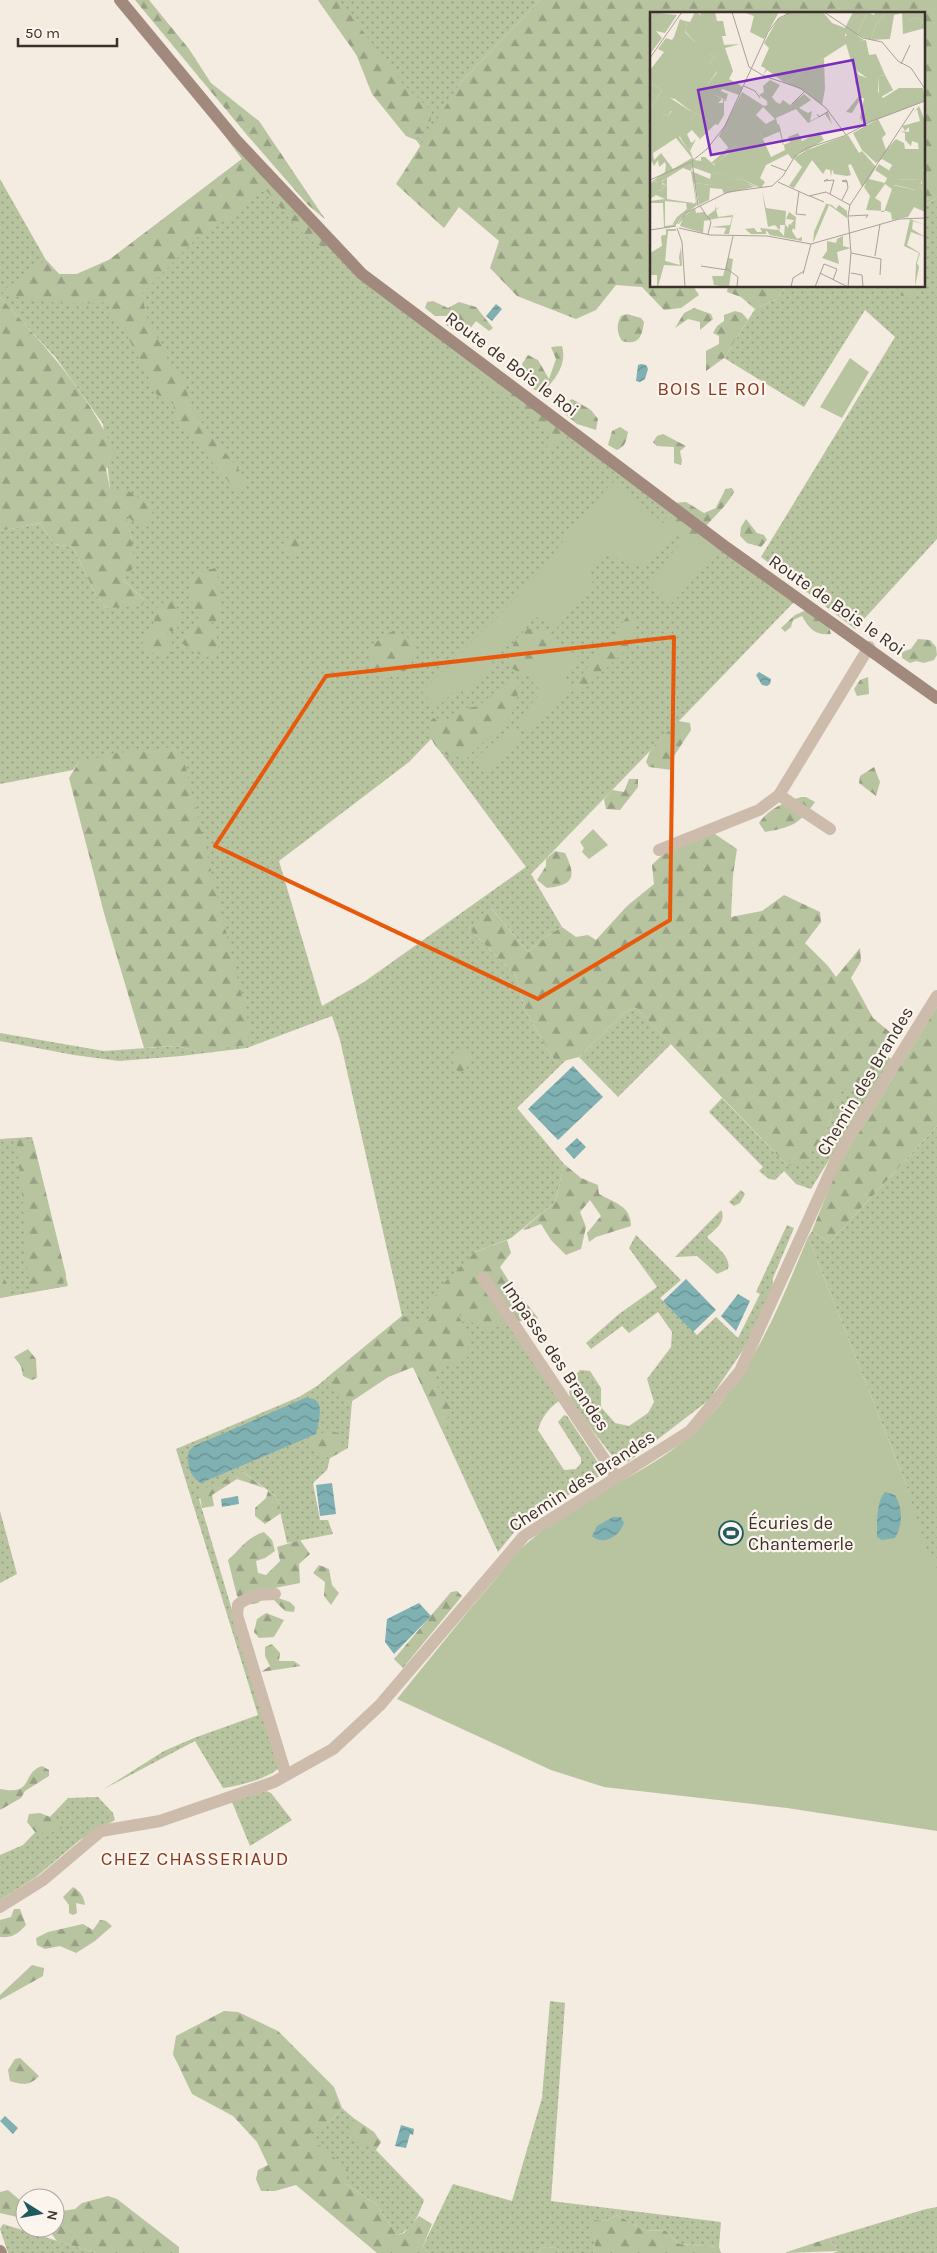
<svg xmlns="http://www.w3.org/2000/svg" width="937" height="2253" viewBox="0 0 937 2253" font-family="Karla,sans-serif">
<style>
.grass{fill:url(#grass-dots);fill-rule:evenodd}
.forest{fill:url(#forest-firs)}
.green{fill:#b8c4a0}
.water{fill:url(#water-waves)}
.lines{fill:none;stroke-linecap:round;stroke-linejoin:round}
.street{stroke:#cdbbac;stroke-width:12}
.secondary{stroke:#a18a7d;stroke-width:12}
.marked{fill:none;stroke:#e8590c;stroke-width:4;stroke-linejoin:round}
.labels{text-anchor:middle;stroke-width:4.5;stroke-linejoin:round;paint-order:stroke}
.street-label{font-size:18px;fill:#3b302b;stroke:#fbf5ee}
.poi-label{font-size:18px;fill:#3b302b;stroke:#fbf5ee;text-anchor:start}
.neighbourhood-label{font-size:19px;letter-spacing:1px;fill:#8c3b22;stroke:#fbf5ee}
.inset-road{fill:none;stroke:#aaa098;stroke-width:1}
.view{fill:#7b2cbf;fill-opacity:0.15;stroke:#7b2cbf;stroke-width:2.5}
.inset-edge{fill:none;stroke:#3b302b;stroke-width:2.5}
</style>
<defs>
<pattern id="grass-dots" width="8" height="8" patternUnits="userSpaceOnUse" patternTransform="scale(1.25)"><rect width="8" height="8" fill="#b8c4a0"/><path d="M2 2h.1M6 6h.1" fill="none" stroke="#97a083" stroke-width="1.8" stroke-linecap="round"/></pattern>
<pattern id="forest-firs" width="22" height="20" patternUnits="userSpaceOnUse" patternTransform="scale(1.25)"><rect width="22" height="20" fill="#b8c4a0"/><path d="M5 1l3.5 6h-7zM16 11l3.5 6h-7z" fill="#97a083"/></pattern>
<pattern id="water-waves" width="16" height="10" patternUnits="userSpaceOnUse" patternTransform="scale(1.25)"><rect width="16" height="10" fill="#7fb0b2"/><path d="M0 5q4-4 8 0t8 0" fill="none" stroke="#699091"/></pattern>
</defs>
<rect width="100%" height="100%" fill="#f4ebe1"/>
<path class="grass" d="M318,0H540L461,82L421,147Z
M206,111L380,291L700,534L794,602L531,874L562,927L545,937L528,952L492,909L468,928L516,976L525,1010L556,1063L566,1060L517,1108L564,1164L555,1202L511,1238L475,1252L559,1401C548,1409 542,1417 538,1430L564,1470L576,1469L581,1463V1458L558,1422L564,1415L567,1416L599,1464L601,1475L520,1525L498,1552L413,1367L388,1377L352,1401L348,1448L330,1458L327,1470L313,1483L320,1520H328L333,1534L287,1543L277,1497L243,1472L199,1499L279,1768C265,1780 241,1785 223,1788L195,1741L104,1789L164,1751L194,1738L258,1715L176,1449L299,1397L317,1386L402,1316L340,1040L332,1016L247,1048L181,1056L119,1061L74,1055L0,1041V1033L104,1051L176,1046L197,1051L79,762L73,770L0,784V531L40,523L54,544L73,547L96,595L106,608L144,600L123,579L132,539L124,514L110,489L103,424L56,358L0,297V179L46,260L59,274H77L109,260L242,159ZM431,739L526,867L364,982L322,1006L279,861L409,762Z
M937,197V539L855,629L761,557L895,337L865,310L804,407L724,358L755,309L777,299L786,286H923V208Z
M636,1008L671,1044L618,1097L579,1057L625,1012Z
M885,1053L891,1059L811,1189L796,1184L784,1171L775,1180L769,1179L759,1171L763,1167L709,1112L722,1098L787,1165L826,1131L841,1089L863,1088Z
M937,1126V1598L906,1484L808,1237L812,1231L829,1243Z
M32,1137L68,1286L0,1298V1139Z
M741,1190L745,1194L740,1203L734,1206L729,1202Z
M721,1210C727,1222 715,1229 707,1237C714,1245 732,1257 728,1269L717,1274L697,1256L675,1257Z
M787,1225L794,1228L773,1278L772,1291L743,1350L709,1400L628,1462L620,1464C613,1458 572,1404 570,1397C567,1385 572,1378 580,1370L590,1371L601,1388V1407L615,1423L629,1426L648,1413L654,1402L647,1379L671,1347L672,1332L658,1312L629,1333L622,1326L591,1349L586,1343L619,1314L657,1287L629,1248L636,1235L681,1280L660,1298L697,1335L716,1317L738,1338L760,1294L756,1292Z
M0,1511L17,1574L0,1583Z
M266,1791L271,1793L292,1820L250,1846L232,1802Z
M98,1797L113,1813L115,1820L80,1840L36,1877L0,1900V1855L23,1845L68,1798Z
M550,2001L565,2003L551,2201L721,2222L719,2247L679,2244L666,2231L644,2230L617,2215L606,2221L595,2220L596,2249L593,2253H562L556,2247L541,2248L538,2253H429L423,2246L453,2184L512,2201L542,2098Z
M342,2108L381,2142L376,2150L424,2200C419,2214 413,2230 397,2235L376,2204L346,2184L306,2134L332,2120Z
M937,2207V2253H833L838,2251L829,2238L926,2209Z
M3,2224L96,2253H8L0,2229Z"/>
<path class="forest" d="M135,0H149L189,49L211,83L259,121L325,219L308,205L247,135Z
M318,0H339L403,84L432,111L430,123L416,140L406,136L372,94L356,54Z
M540,0H937V197L923,208V14H651V286H693L699,295L681,308L664,310L642,287L616,285L596,310L576,319L517,296L490,268L499,241L459,207L444,228L396,184L461,82Z
M249,158L273,184L293,213L339,252C307,248 287,214 267,191L258,192L233,216L199,236L142,294L146,315L172,366L184,379L191,408L239,470L247,490L234,488L175,418L173,401L157,395L129,339L111,312L108,302C71,306 37,303 1,292L46,260L59,274H77L109,260L242,159Z
M728,286H786L777,299L755,309L741,297L727,292Z
M907,286H913L912,290L915,295L912,302L901,308L908,298L900,295Z
M0,297C44,345 89,393 115,453L106,469L110,489H126L153,509L151,522L140,526L125,515L132,539L134,567L123,579L144,600L142,606L106,608L96,595L73,547L54,544L40,523L0,531Z
M433,301L448,308L459,302L476,307L493,328L489,331L476,321L469,330L456,332L446,325L449,316H435L425,308L427,302Z
M694,308L711,314L713,319L700,330V322L688,319L675,328L684,313Z
M735,311L742,313L748,320L724,358L706,371V351L719,344V336L713,333L717,326L724,321V315Z
M627,314L641,318L644,322C642,336 639,346 622,341C617,333 616,325 621,316Z
M562,346C567,363 557,377 545,390H534L522,364L528,355L538,360L549,379L556,359L551,347Z
M455,347L571,435L561,439L539,462L554,435L448,349Z
M572,399L591,410L598,419L596,430L577,424L559,409Z
M620,427L628,432C626,441 626,446 617,450L608,445L612,431Z
M663,434L686,446L680,451L682,461L681,465L674,463V447L657,446L653,442L657,436Z
M732,488L734,492C725,509 711,518 700,534C688,536 679,534 668,528L667,516L673,503L686,502L704,513L716,508C719,500 723,496 725,489Z
M746,519L757,533L764,535L767,540L761,547L747,543L740,536L741,527Z
M295,537L304,548L294,557L287,554L283,545L286,538Z
M217,568L221,619L211,623L216,632L219,654L213,659L191,651L181,642L186,635L201,624C190,599 177,573 217,568Z
M171,600L177,608L180,625L172,632L165,628L174,647L172,653L162,658L147,650L142,642L155,628L153,625L158,605Z
M804,611C815,614 829,621 831,634C816,636 809,629 802,616L793,620L791,627L785,632L781,628L795,615Z
M629,615L637,623L627,649L583,690L578,697L572,691C575,680 581,677 587,668C599,649 614,632 629,615Z
M527,629H543L556,639L554,665L540,677L526,676L511,668C511,648 511,641 527,629Z
M395,630L413,641C419,657 409,672 393,679L377,676L368,664C372,644 376,639 395,630Z
M918,639L930,640L936,647L937,655L934,660L924,663L916,661L910,663L902,658V652L911,649Z
M513,676L519,680C518,688 518,699 515,707C507,726 481,743 467,758C441,757 432,750 429,723L433,718L451,723L461,709L479,706Z
M868,677L869,694L857,696L854,689L860,680Z
M678,721L690,723L691,730L672,759V770L649,767L646,762L650,751Z
M175,747L183,757L250,1029L247,1045L197,1051L176,1046L144,1048L104,913L69,778L79,762L116,753Z
M874,767L880,782L876,796L859,783L860,776Z
M629,779H638V787L620,810L606,809L604,799L612,790L624,792Z
M801,797H806L815,802C799,824 793,827 765,832L759,823C770,807 784,803 801,797Z
M712,832L737,849L733,875L731,917L762,911L784,895L820,912L821,922L805,943L828,966L836,977L860,948L861,961L851,978L873,1018L891,1033L885,1053L863,1088L841,1090L826,1131L801,1166L787,1165L636,1008L625,1012L579,1057L556,1063L525,1010L516,976L468,928L491,908L528,952L545,937L562,927L576,937L588,935L596,940L627,906L654,884L652,865L666,851Z
M555,851L565,853C576,876 575,885 547,888L537,880L546,866V859Z
M937,1007V1126L829,1243L812,1231L838,1166Z
M466,1048L471,1052L467,1067L462,1072L457,1071L451,1058L454,1052Z
M17,1138H21L34,1144L66,1275L61,1287L31,1292C24,1259 25,1225 22,1192C21,1174 16,1156 17,1138Z
M564,1164L581,1178L598,1185L599,1194C615,1203 631,1206 631,1226L596,1237L589,1242L587,1233L601,1216L590,1200L580,1212L586,1227L581,1249L566,1255L551,1240L541,1224L525,1230L523,1229L555,1202Z
M0,1237L1,1273L10,1289L9,1296L0,1298Z
M507,1240L511,1253L500,1267L510,1283L538,1318L534,1322L521,1321L486,1330L457,1314L469,1333L467,1360L440,1367L431,1377L452,1411L441,1428L413,1367L388,1377L352,1401L339,1394L329,1376L402,1316L422,1321L432,1316L428,1306L446,1281L475,1252Z
M28,1349L36,1359L37,1378L32,1380L23,1376L21,1366L14,1357Z
M328,1431L339,1433V1453L330,1458L321,1455L308,1445L319,1434Z
M243,1472L264,1488L237,1479L212,1495L214,1506L202,1508L199,1491Z
M268,1491L277,1497L281,1513L265,1524L255,1516V1508L266,1498Z
M264,1532L272,1540L275,1551L265,1558L256,1561L258,1573L266,1575L280,1561L277,1547L300,1540L310,1554L299,1564L300,1583L275,1588L258,1603L246,1605L237,1596L228,1560C242,1548 246,1538 264,1532Z
M319,1565L329,1569L332,1585L339,1593L331,1605L324,1596L325,1582L313,1573Z
M457,1591L462,1596L403,1668L394,1659L451,1592Z
M278,1598L290,1602L295,1607L294,1612L285,1611L274,1600Z
M266,1613L284,1620L274,1637L259,1638L254,1632L257,1619Z
M272,1644L280,1653L279,1661H294L301,1666L261,1672L270,1666L265,1656V1647Z
M42,1766L49,1770V1776L25,1791L21,1798L0,1810V1789C35,1796 20,1774 42,1766Z
M40,1813L50,1817L51,1821L59,1823L62,1828L49,1834L35,1832L27,1822L29,1814Z
M73,1887C80,1891 84,1897 85,1905L76,1903L77,1913L73,1915L69,1913V1905L63,1897Z
M14,1909H20L26,1925C18,1934 12,1938 0,1937V1920L11,1917Z
M100,1920L106,1921L112,1926L95,1941L76,1953L60,1946L45,1949L37,1945L36,1938L48,1932L83,1924L93,1930Z
M32,1965L44,1968L43,1976L0,2000V1995Z
M224,2011L238,2012L278,2031L334,2087L342,2108L332,2120L307,2135L348,2169L346,2184L376,2204L397,2235L404,2233L419,2216L432,2224L423,2246L429,2253H377L296,2185L275,2191H261L256,2179L258,2170L268,2165L257,2142L233,2116L192,2094L173,2054L176,2036Z
M20,2058L39,2076C30,2086 22,2085 10,2081L8,2070L15,2059Z
M355,2119L374,2132L381,2142L376,2149C364,2146 347,2139 349,2124Z
M8,2190L21,2201L17,2217L0,2213V2192Z
M108,2196L117,2199L179,2247V2253H96L57,2241L48,2229L55,2228V2212L75,2209L82,2203Z
M617,2215L644,2230L666,2231L679,2244L719,2247L721,2253H593L596,2249L589,2223L595,2220L606,2221Z
M829,2238L838,2251L784,2253Z
M556,2247L562,2253H538L541,2248Z"/>
<path class="green" d="M850,358L869,372L842,418L820,407Z
M612,482L676,533L645,566L627,564L607,552L587,574L594,585L556,629L535,616L489,659L495,666L465,699L461,686L436,708L422,692L519,595Z
M687,535H696L717,555L672,603L649,581Z
M559,642L581,660L563,681L571,688L528,736L517,722L541,692L530,679Z
M514,724L524,739L487,776L473,761Z
M593,829L608,845L589,859L582,852L584,848L580,842Z
M808,1237L906,1484L926,1547L937,1569V1831L787,1808L604,1787L551,1770L397,1699C429,1660 460,1620 493,1582C503,1570 513,1555 525,1545C565,1509 617,1486 662,1457C740,1406 774,1319 808,1237Z"/>
<path class="water" d="M496,304L502,309L492,321L486,316Z
M641,364L646,365L648,369L645,379L640,382L636,381L638,365Z
M759,672L771,679L770,684L767,686L762,685L756,675Z
M573,1066L603,1097L558,1140L528,1109Z
M577,1138L586,1147L574,1159L565,1149Z
M686,1279L716,1310L693,1332L663,1301Z
M738,1294L750,1301L736,1331L721,1316Z
M305,1398C327,1396 319,1420 316,1434L201,1483C190,1477 186,1463 189,1451L194,1446Z
M332,1483L336,1514L320,1516L316,1485Z
M885,1492L895,1495C903,1509 903,1524 895,1538L882,1540L877,1537C877,1525 876,1501 885,1492Z
M238,1496L239,1504L222,1507L221,1499Z
M613,1517H621L624,1523C620,1535 604,1547 592,1536L597,1526Z
M419,1603L431,1616L394,1654L385,1642L387,1619Z
M5,2116L18,2128L13,2134L0,2121Z
M401,2125L414,2129L413,2135L410,2134L406,2148L395,2146Z"/>
<g class="lines">
<path class="street" d="M779,795L830,829
M659,850L759,810L779,795L869,647
M483,1278L617,1478
M275,1594C260,1594 249,1595 238,1605L237,1615L286,1775
M0,1907L43,1880L101,1831L160,1821L274,1782L333,1749L380,1705L524,1536L690,1431L740,1371L838,1155L937,996"/>
<path class="secondary" d="M120,0L236,140L362,274L727,548L937,698
M0,2251L1,2253"/>
</g>
<path class="marked" d="M674,637L670,920L538,999L215,846L326,676Z"/>
<defs>
<g id="stadium-ring" transform="scale(1.25)"><circle r="9.5" fill="#fbf5ee" stroke="#1f5a5e" stroke-width="1.5"/><path d="M0-5a6.5 5 0 1 0 0 10a6.5 5 0 1 0 0-10ZM-3.5-1.8h7v3.6h-7Z" fill="#1f5a5e"/></g>
</defs>
<g fill-rule="evenodd">
<use href="#stadium-ring" x="731" y="1533"/>
</g>
<g class="labels">
<g class="street-label">
<text transform="translate(512 364) rotate(37)" y="6">Route de Bois le Roi</text>
<text transform="translate(837 605) rotate(35)" y="6">Route de Bois le Roi</text>
<text transform="translate(865 1081) rotate(-59)" y="6">Chemin des Brandes</text>
<text transform="translate(556 1356) rotate(56)" y="6">Impasse des Brandes</text>
<text transform="translate(582 1481) rotate(-33)" y="6">Chemin des Brandes</text>
</g>
<g class="poi-label">
<text x="748" y="1529">Écuries de<tspan x="748" dy="21">Chantemerle</tspan></text>
</g>
<g class="neighbourhood-label">
<text x="712" y="395">BOIS LE ROI</text>
<text x="195" y="1865">CHEZ CHASSERIAUD</text>
</g>
</g>
<g transform="translate(650 12)">
<rect width="275" height="275" fill="#f4ebe1"/>
<path d="M45,0L51,3L50,0H65L67,9H73L76,24H72L74,33L90,32L75,36L83,59L79,67L93,75L89,83L72,77L71,79L78,82L76,88L62,82L58,72L67,60L60,50L67,42L60,43L45,30L35,19L37,11L31,8L40,10ZM93,0H129L114,27L100,20L104,4ZM133,0H173L182,11L195,16V25L202,29L216,28L219,43L226,42L235,63L229,64L228,80L233,86L249,76H273L275,89L213,113L217,66L203,56L196,32L135,71L117,58L113,63L116,57L111,54L119,36L114,31L128,7L137,3ZM217,0L224,3L225,0H236L225,14L221,28L207,23ZM268,6L273,11L267,15L275,12L253,22L256,8ZM0,71L12,78L0,98ZM92,80L114,94L126,90L130,92L133,88L140,93L154,82L161,88L149,96L158,101L162,99L160,109L178,100L182,112L175,102L158,111L146,97L126,106L133,133L140,130L138,125L148,121L152,129L169,120L174,128L142,147L138,142L116,153L110,166L115,170L111,176L81,162L99,126L85,134L66,152L61,151L79,135L69,124ZM113,95L125,107L116,112L106,103ZM130,115L135,138L121,145L110,121ZM20,86L42,100L40,103L21,99L18,104L13,102ZM45,101L65,112L50,127L42,118L37,122L42,133L38,138L29,123ZM228,107L236,122L232,126L236,138L246,127L254,131L255,137H269L275,144V159L244,154L232,147L226,151L212,138L203,121ZM198,123L209,141L212,139L226,155L219,167L235,171L237,166L225,158L229,152L243,161L246,167L271,168V172L243,173L265,178L271,175L275,181V200L264,195L258,205L242,208L241,201L237,199L216,198L220,184L214,175L216,171L212,175L201,152L198,153L201,163L197,164L184,162L182,157L162,148L144,176L139,174L152,155L144,147L149,141ZM235,172L242,177L234,200H231V190L225,186ZM64,160L84,166L104,175L74,182L72,177L60,176L59,188L49,193L45,171L60,173ZM17,165V187L43,191V194L37,198L36,191L15,189V214L23,213L28,206L36,200L25,214L14,216L13,191H0V189L15,187L6,183L0,187V171L8,169V179L12,178L16,172L11,171ZM112,179L116,196L136,199L135,213H130V218L125,213L118,215ZM173,191L182,193L186,197L189,193L197,199V206L179,193L163,231L164,220L176,192ZM65,193L66,197L70,195L66,198L68,205L83,203L79,222H74L76,216L60,215L80,213L82,205L69,206V213V206L54,209L53,221L30,214L33,205L45,196L46,201L54,200L57,204L65,198ZM260,207L275,213L263,209L262,217L275,225L261,220L257,233L270,241L267,251L269,255L265,275L266,251L269,241L254,234ZM16,217H26V219H18L16,234L15,249L23,252L0,255V241L12,234L11,224L16,223ZM193,224V234L201,236L187,240L189,252L172,246L177,239V229L186,231L187,227ZM78,246L83,247L79,275L64,273L62,264H73Z" fill="#b8c4a0" fill-rule="evenodd"/>
<path d="M0,0L27,3L15,21L6,19L12,26L0,42ZM203,0H217L207,23L214,28L198,31L193,26L197,23L193,20ZM236,0H275V16L253,22L252,1L244,3L240,27L221,28L225,14ZM268,6L273,11L254,21L257,8ZM30,7L37,11L35,20L45,30H49L60,43L68,41L60,50L67,59L58,72L64,78L63,82L72,87L68,91H73V87L77,89H74V103L68,113L65,112L48,129L63,111L45,101L29,125L38,138L42,133L39,129L42,131L46,127L40,139L44,148L51,149V145H55L64,153L81,139L69,124L71,122L79,129L91,119L80,131L81,138L94,125H101L91,144L94,143V148L82,162L109,176L97,172L94,177L89,168L64,160L61,173L44,171L47,193L22,213L27,205L46,190L41,159L60,167L61,162L42,155L41,159L33,156L12,169V173L16,171L12,178L8,179L7,169L0,171L15,160L16,153L15,150L9,155L8,148L4,154L0,147V98L12,78L0,71V58L14,40L8,37L16,26L22,28L24,25ZM20,86L25,87L42,100L34,101L25,95L18,104L13,102L21,92ZM26,126L42,146L23,157L11,141L4,148L3,141ZM204,55L209,63L217,66V86L212,110L210,106L214,86H211L202,101L196,100L210,83L208,73L205,71L207,62ZM235,63L243,78L229,86V64ZM120,68L130,73L122,85L126,90L118,98L117,89L109,83L114,80L113,74ZM269,94L275,109V144L269,139L268,131L262,129L261,134L255,128V121L250,119L259,120V115L255,119L252,114L270,109L267,97L263,101ZM129,112L131,119L112,127L110,120ZM175,143L182,157L181,165L180,158L176,157L173,162L162,148ZM243,152L275,159V181L271,175L266,178L241,172L243,169L272,172L271,168L245,167L239,158ZM139,200L146,205L145,218L143,216L142,219L147,227L152,225V229L120,223L116,218V222H101L95,217L104,216L107,220H112L110,216L128,218L124,213L134,224L135,212L138,216L139,212L144,213L141,212L144,208L136,207ZM18,218L15,249L30,253L29,245L31,235L32,254L14,253L8,275H7V263H0V255L13,251L12,233L17,228L12,223H16Z" fill="#b8c4a0" fill-rule="evenodd"/>
<path d="M174,46L175,77L172,93L152,78L135,71Z" fill="#b8c4a0"/>
<path class="inset-road" d="M82,0L99,55L114,64L150,76L176,96L196,123M174,0L213,26L232,30L248,49L261,56L275,77M0,46L32,0M251,52L260,33M94,74L105,79L110,86M142,92L154,80M167,102L169,105L179,99M121,153L136,159M178,167L174,169L184,168L180,182M0,168L41,150M128,170L159,184L176,180L200,193M149,179L146,202L156,203M160,184L174,190M192,188L198,176L197,170V169L196,168L192,169L197,170M48,194L42,149L57,137L75,114L118,20L129,6L142,0M50,194L61,210L58,222M198,204L218,203L216,206M28,212L36,201L78,180L122,174L133,164L145,144L157,136L194,124L222,109L275,89M27,216L32,230L35,275M29,216L60,223L117,224L161,232L249,207L275,206M0,218L26,214M83,224L76,256L88,265L87,275M201,241L231,247L230,263M225,244L230,212M51,254L77,258M170,261L198,275M201,261L212,263L213,275M153,262L161,232M141,275L143,266L154,259M165,275L174,252L187,257L183,268M198,275L201,241L198,204L200,193L264,96"/>
<path class="view" d="M203,48L215,113L61,143L48,78Z"/>
<rect width="275" height="275" class="inset-edge"/>
</g>
<g transform="translate(40 2213) rotate(101)"><circle r="24" fill="#fbf5ee" stroke="#aea6a0"/>
<path d="M0-4L9 19L0 12L-9 19Z" fill="#1f5a5e"/>
<text y="-8" font-size="14" font-weight="bold" text-anchor="middle" fill="#3b302b">N</text>
</g>
<path d="M18 38v8h99v-8" fill="none" stroke="#3b302b" stroke-width="2.5"/>
<text x="25" y="38" font-size="15" fill="#3b302b" stroke="#fbf5ee" stroke-width="4" paint-order="stroke">50 m</text>
</svg>
